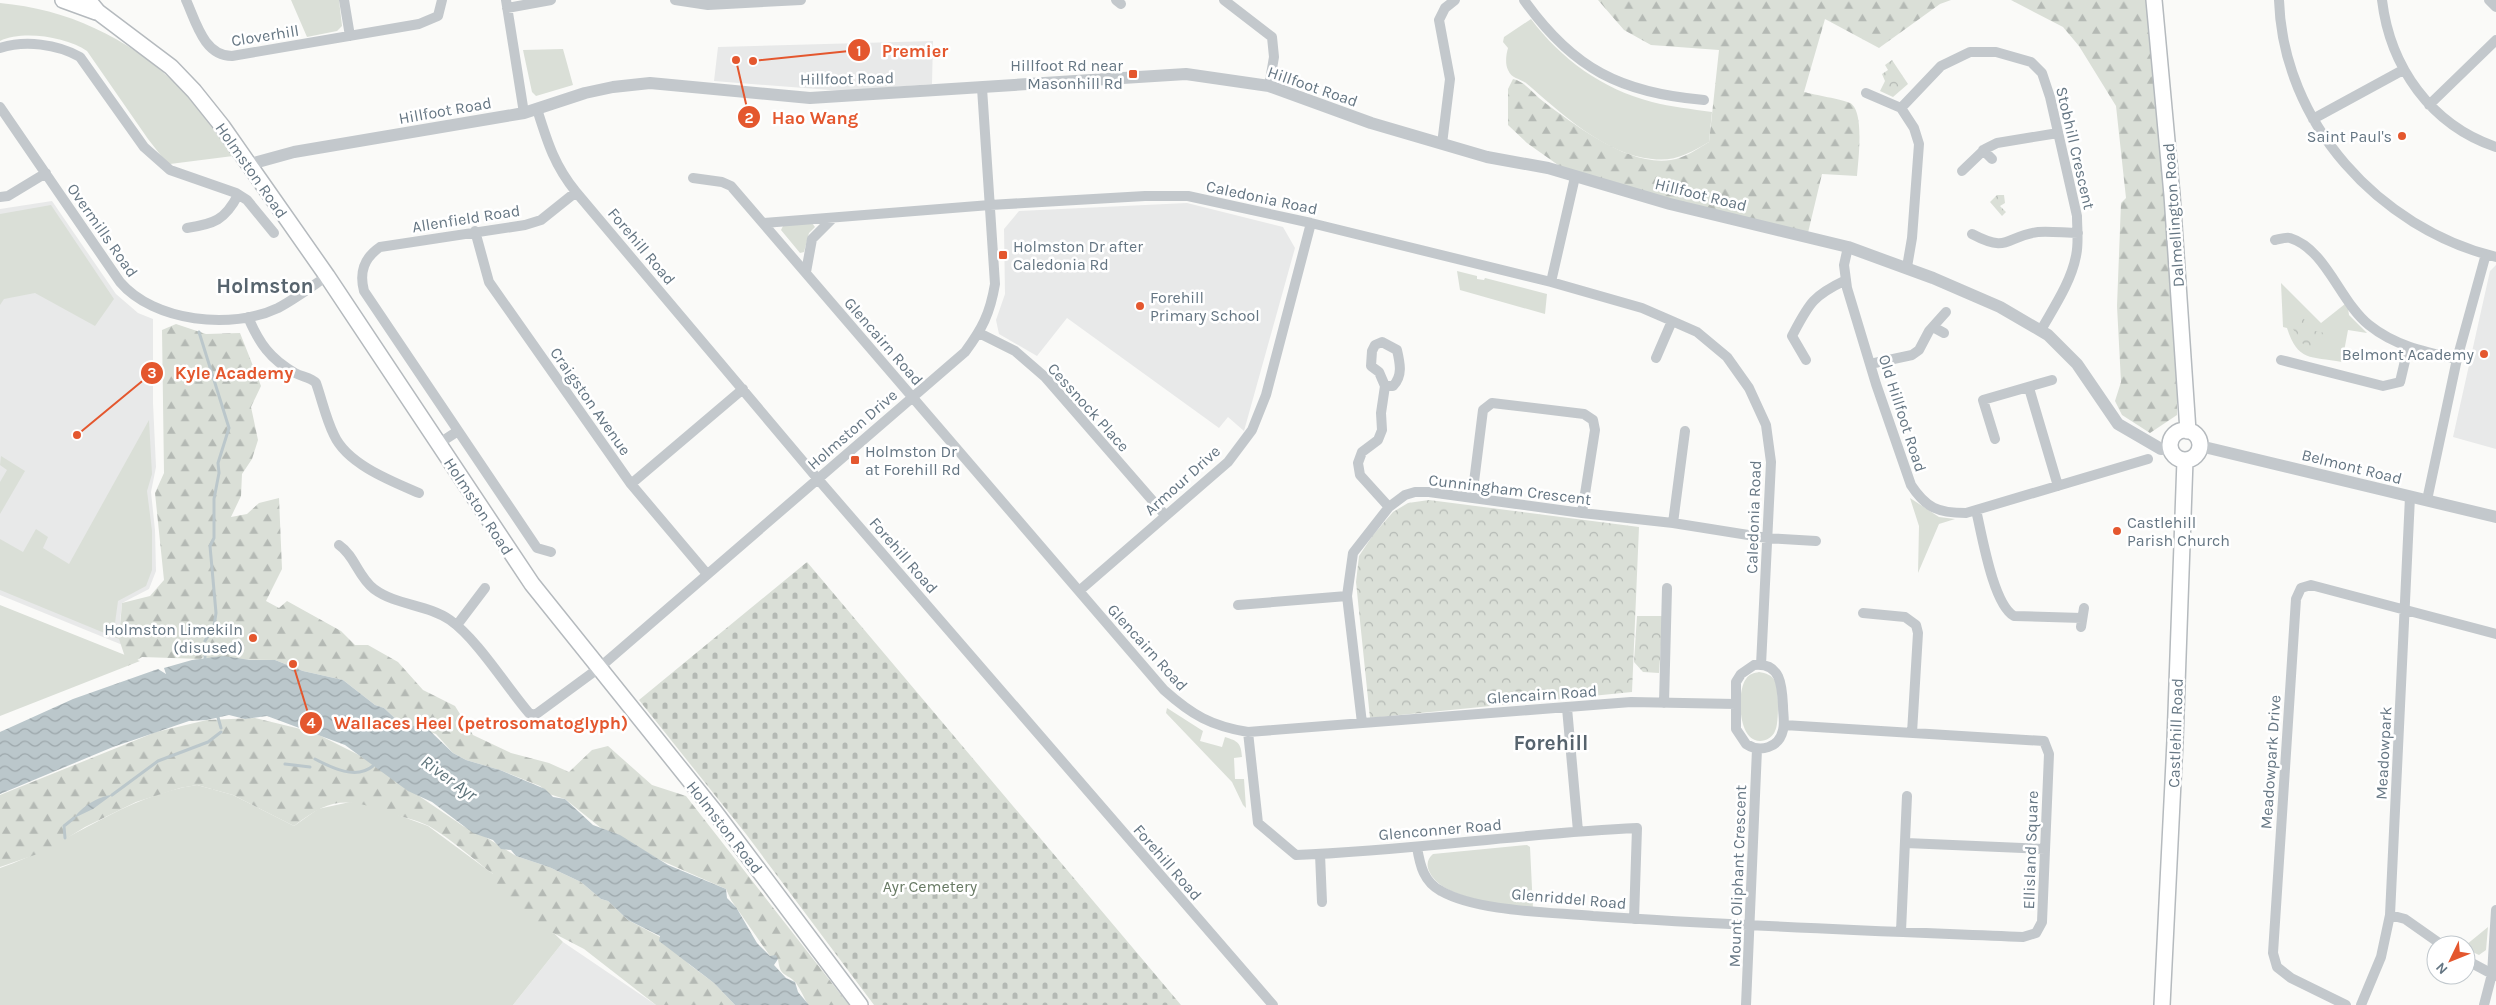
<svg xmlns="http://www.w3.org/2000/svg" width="2496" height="1005" viewBox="0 0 2496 1005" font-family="Karla,sans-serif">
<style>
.built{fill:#e8e9e9}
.green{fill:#dadfd7}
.forest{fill:url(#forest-firs)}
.cemetery{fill:url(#cemetery-stones)}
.park{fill:url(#park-crowns)}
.water{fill:url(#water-waves)}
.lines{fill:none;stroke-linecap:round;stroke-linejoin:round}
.stream{stroke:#bbc7cb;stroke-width:3}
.primary-casing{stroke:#b5babe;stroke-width:18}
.minor{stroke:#c3c8cc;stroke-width:10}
.tertiary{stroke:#c3c8cc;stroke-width:12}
.primary{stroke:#fff;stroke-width:15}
.poi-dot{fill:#e4572e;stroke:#fff;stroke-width:2}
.labels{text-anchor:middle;stroke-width:5;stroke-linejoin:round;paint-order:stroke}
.street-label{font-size:16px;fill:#657683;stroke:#fff}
.poi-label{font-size:16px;fill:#657683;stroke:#fff;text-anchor:end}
.park-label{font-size:16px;fill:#687a64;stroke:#fff}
.water-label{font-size:18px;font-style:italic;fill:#60757c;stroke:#fff}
.district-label{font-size:21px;font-weight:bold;fill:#57646e;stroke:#fff}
.leader{fill:none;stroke:#e4572e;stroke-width:2}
.callout-dot{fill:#e4572e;stroke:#fff;stroke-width:2}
.mark-label{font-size:15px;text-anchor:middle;font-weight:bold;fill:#fff}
.callout-label{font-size:18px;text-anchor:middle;font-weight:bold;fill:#e4572e;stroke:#fff;stroke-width:5;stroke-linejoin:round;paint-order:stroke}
</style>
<defs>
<pattern id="forest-firs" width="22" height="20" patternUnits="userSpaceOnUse" patternTransform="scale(1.25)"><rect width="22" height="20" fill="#dadfd7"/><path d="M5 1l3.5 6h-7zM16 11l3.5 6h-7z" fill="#b4b9b4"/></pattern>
<pattern id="cemetery-stones" width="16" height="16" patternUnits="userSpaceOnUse" patternTransform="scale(1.25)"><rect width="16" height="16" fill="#dadfd7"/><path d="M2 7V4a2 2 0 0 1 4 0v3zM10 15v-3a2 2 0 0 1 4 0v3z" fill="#b4b9b4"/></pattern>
<pattern id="park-crowns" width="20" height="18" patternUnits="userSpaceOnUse" patternTransform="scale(1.25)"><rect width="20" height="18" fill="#dadfd7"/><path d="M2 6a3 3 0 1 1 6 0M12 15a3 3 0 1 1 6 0" fill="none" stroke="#b4b9b4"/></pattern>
<pattern id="water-waves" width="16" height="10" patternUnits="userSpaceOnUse" patternTransform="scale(1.25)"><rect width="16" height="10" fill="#bbc7cb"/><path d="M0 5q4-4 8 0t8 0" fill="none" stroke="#9ca6aa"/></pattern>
</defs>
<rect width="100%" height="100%" fill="#fafaf8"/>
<path class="built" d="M933,41L932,84L843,91L714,81L718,47Z
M52,201L116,294L138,313L153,319V403L156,467L151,492L155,530L156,571L149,589L122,603L120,622L125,646L0,595V209Z
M1187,203L1283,227L1295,248L1244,431L1228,417L1219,428L1067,318L1037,356L999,334L996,320L1005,294L1004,229L1019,211Z
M2496,265V449L2453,437L2490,271Z
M563,942L656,1005H513Z"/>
<path class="green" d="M291,0H339L342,26L337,31L307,37Z
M0,3C67,9 127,37 176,84C197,105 215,132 233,156L170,164L166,162L148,139L87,51C66,37 23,30 0,41Z
M1531,19C1561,59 1602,89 1652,102C1671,107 1692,109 1712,112L1709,142C1690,153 1675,162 1652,159C1605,155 1560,112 1526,83C1519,78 1512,79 1508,70C1505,64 1506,55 1508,48L1503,42L1504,37Z
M563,49L573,85L536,96L532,92L523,50Z
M51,205L114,299L95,326L35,293L4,299L0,305V214Z
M812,223L815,227L809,233L804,252L800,253L781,230L784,224Z
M1457,271L1477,276V279L1484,280L1485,278L1547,294L1545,314L1460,290Z
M2281,283L2321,323L2345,304L2348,308L2349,315L2367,333L2348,330L2342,362C2310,356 2298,362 2287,328L2283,327Z
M149,420L152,474L147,491L152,531V570L146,586L118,601L115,623L119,639L0,590V539L23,552L36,529L48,537L43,548L69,564Z
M1,456L25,471L0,514V482L7,470L0,465Z
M1910,498L1939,517L1955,519L1939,524L1918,573L1919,526Z
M0,605L140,661L0,716Z
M1759,672C1766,673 1772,675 1775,681C1779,688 1779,724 1775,731C1773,737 1766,741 1760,741C1737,741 1737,690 1746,679C1749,674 1754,673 1759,672Z
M1167,708L1203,731L1200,741L1222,747L1225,737C1238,741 1241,743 1242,757L1234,758L1235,779H1244L1246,808L1243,805L1232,782L1166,713Z
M197,785L233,795L294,826L318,809L350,802L368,804L428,826L493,874L563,942L513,1005H0V868C68,845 125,795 197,785Z
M1527,845L1530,847L1533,909C1505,904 1441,900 1429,871C1426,864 1428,858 1433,854Z
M2488,927L2486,950L2479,955L2466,949V945Z"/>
<path class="forest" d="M1598,0H1951L1940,4L1879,48L1825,19L1804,92C1815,95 1841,99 1850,103C1865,111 1858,161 1857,176L1822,174L1807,237L1575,177L1527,143L1508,125V89L1513,79C1526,82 1533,94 1544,102C1575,125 1629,167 1671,160C1685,158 1697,149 1709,142L1719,50L1651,45L1624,30Z
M2011,0H2154L2177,376V415L2150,433L2122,415L2115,401L2121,382L2117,306L2121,203L2126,198L2116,106L2079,46L2063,27Z
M176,324L206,334L240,333L261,386L251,407L258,440L252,459L242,474L241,496L231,517L247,514L259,503L279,498L282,569L266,601L279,608L287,601L341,631L355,645H368L398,662L423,690L455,706L473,735L511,753L549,763L569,772L592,750L608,746L652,785L686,796L849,1005H808C804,998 801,990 796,983C786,972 780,978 778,959L770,956L731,900L726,889L660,860L614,833L601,828L565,799L549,794L540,786L500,770L466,760L453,753L436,734L400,723L384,708L375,705L343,680L303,671L275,660L208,659L204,656L201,659L142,657L128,666L119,639L122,603L150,596L164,580L155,493L164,473L162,330Z
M255,718L313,732L359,755L463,826L484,836L516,856L549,867L581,882L601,899L608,901L628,920L660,937L690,965L714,983L735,1005H656L584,949L534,923L492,887L493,874C472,858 451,839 429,826C417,820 402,817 389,813C347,797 330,798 294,826L233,795L197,785L180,788L136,802L85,827L46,851L0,867V795L156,732L207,720Z"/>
<path class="cemetery" d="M807,562L1181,1005H874L746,834L639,700Z"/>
<path class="park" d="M1892,60L1908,84L1893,97L1880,91L1885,81L1882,74L1888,70L1885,65Z
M1997,195H2004L2005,203L2000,206L2006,212L2002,216L1990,202Z
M2301,316L2315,331L2329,334L2324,351L2303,344L2291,326Z
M1429,500L1639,527L1632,692L1370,718L1356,582L1359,556L1373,535L1393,512L1408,503Z
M1637,616H1663L1659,673L1643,672L1634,662Z"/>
<path class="water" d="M223,656L250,660H275L303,671L343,680L375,705L384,708L400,723L428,729L453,753L466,760L500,770L545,789L553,797L565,799L593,825L620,835L668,865L726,889L727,898L736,907L757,943L770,956L776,955L778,959L774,965L786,978L795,982L798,992L809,1005H735L714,983L659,941L660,936L628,920L608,901L601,899L581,882L549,867L516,856L511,850L501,849L493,840L473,833L432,802L408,791L345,745L267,716L245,719L229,715L207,720L189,721L113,747L0,794V732L73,699L158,669L166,674L164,668L192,660Z
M112,795L93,809L74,818C81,807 99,796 112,795Z"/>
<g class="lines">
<path class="stream" d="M199,332L229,428L218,463L219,473L214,499V538L210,546L216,613L214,626L205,641
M205,647V661
M217,714L221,728
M315,759C332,768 356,780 373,766
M285,764L310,767
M112,795L158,761L208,742L221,732
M65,838L64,826L74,818"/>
<g class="primary-casing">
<path id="primary" d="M63,0L96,12
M88,0L98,12L171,67L194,91L222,126L327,276L532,584L715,812L860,1005
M2154,0L2172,195L2188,431
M2170 445a15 15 0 1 1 30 0a15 15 0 1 1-30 0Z
M2162,1005L2175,741L2185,460"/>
</g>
<path class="minor" d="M186,0C196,22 204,56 232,56L419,24L438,16L442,0
M344,0L350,36
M506,0L524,113
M675,0L708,5L801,0
M1116,0L1121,4
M1224,0L1272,37L1274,57L1269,86
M1524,0C1573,69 1621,93 1704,100
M2279,0C2283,123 2379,228 2496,257
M2382,0C2390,67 2431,125 2496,147
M2489,0L2496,7
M507,8L551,0
M0,48C25,40 57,44 80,57L144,147L170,170L236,193L247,200L274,233
M1866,93L1901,108
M2429,105L2496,40
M0,107L120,282C154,322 232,330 278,308C295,299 311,287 327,276
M537,109C547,141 554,165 576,192L817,478L1273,1005
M2313,119L2403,70
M1442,144L1450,79L1439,20L1445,8L1455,0
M1983,150L1992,159
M1962,171L1985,149L1997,143L2058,133
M693,178L722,182L731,186L1164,690C1192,715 1211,726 1248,732L1631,702L1736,704
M0,197L8,196L46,173
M764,223L990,205L1145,196H1188L1311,223L1551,282L1642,308L1672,321L1697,332L1727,357L1749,388L1766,425L1771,462L1761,665
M187,228C214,224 225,220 238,195
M475,231L489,282L631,484L707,574
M1972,234C2010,254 2005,236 2038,232C2051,231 2065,233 2078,233
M2275,240C2280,239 2286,237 2290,238C2326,249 2340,302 2369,325C2395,346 2425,352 2457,359
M1848,247L1844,265L1847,288L1876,384L1911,485C1926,508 1938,513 1966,513L2148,459
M1907,267L1912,238L1919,144L1914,128L1901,108L1941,66L1970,52H1996L2031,62L2042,73L2050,97L2077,216C2077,229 2079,243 2076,256C2071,282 2054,307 2041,330
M806,272L812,239L833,218
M1551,282L1575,177
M248,317C259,343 270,359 295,373C302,377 311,377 316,383C322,400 326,419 334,435C347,464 391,481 419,493
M1933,327L1944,333
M979,333L1015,351L1045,377L1165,515
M1656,358L1672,321
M1806,360L1792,336C1809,304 1812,296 1846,280
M2281,360L2383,386L2400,382L2408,348
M1870,364L1912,355L1919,350L1929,331L1946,312
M1385,386H1393C1403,376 1400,363 1397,350L1382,342L1375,345L1372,351L1371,366L1379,372L1385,386L1381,413L1382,430L1378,440L1362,452L1358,463L1360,475L1389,507
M2029,388L2058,486
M1995,439L1983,400L2052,380
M438,444L458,431
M631,484L743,389
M1472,498L1483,410L1492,403L1584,414L1593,420L1595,430L1582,513
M2427,500L2457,359L2486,254
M1976,510C1982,535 1993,604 2014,616L2082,618
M1673,523L1685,431
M339,545C355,556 358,577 374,589C397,606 427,604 450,620C477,639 506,686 529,713L535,715L599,668L965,352C982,329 990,314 995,284L982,88
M551,552L537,548L364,291C359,272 364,258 380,247L525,225L541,220L576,192
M1079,591L1228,462L1252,430L1266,395L1311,223
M1238,605L1347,596
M1863,613L1905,617L1916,625L1918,633L1912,733
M457,625L485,588
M2081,627L2084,608
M1754,665C1781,662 1782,686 1783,706C1783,714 1785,723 1783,730C1779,748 1760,753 1746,744L1736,729V682L1741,674Z
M1664,703L1667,588
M1567,708L1578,831
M1362,723L1347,596L1353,553L1389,507L1405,495L1415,492H1429L1582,513L1673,523L1767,538L1816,541
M1248,732L1258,823L1296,855C1410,851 1523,833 1637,828L1634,919
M1906,843L2045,849
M1417,847C1420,866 1424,882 1441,891C1478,912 1551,912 1593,916C1736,926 1880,931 2023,937L2036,933L2042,922L2049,754L2044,741L1784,725
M1320,854L1322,902
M2390,915L2405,919L2442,945
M1901,931L1907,796
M2466,960L2496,976
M1746,1005L1757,749
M2346,1005L2291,978L2277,967L2273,953L2296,599L2301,588L2311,585L2496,634
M2361,1005L2381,957L2390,915L2410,497
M2484,1005L2492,974L2496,910"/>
<path class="tertiary" d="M250,164L294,152L524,113L585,93L613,87L650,83L810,98L1186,74L1269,86L1371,123L1487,157L1548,168L1670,204L1848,247L1933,278L2000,307L2048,335L2077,364L2118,424L2161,449L2171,448
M2200,446L2496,517"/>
<use href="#primary" class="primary"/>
</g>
<g class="poi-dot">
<rect x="1128" y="69" width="10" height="10" rx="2.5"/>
<circle cx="2402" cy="136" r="5"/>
<rect x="998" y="250" width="10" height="10" rx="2.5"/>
<circle cx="1140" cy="306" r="5"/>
<circle cx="2484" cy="354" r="5"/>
<rect x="850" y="455" width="10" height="10" rx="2.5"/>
<circle cx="2117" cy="531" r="5"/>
<circle cx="253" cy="638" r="5"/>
</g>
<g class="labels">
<g class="street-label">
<text transform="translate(265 35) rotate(-9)" y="6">Cloverhill</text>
<text transform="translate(847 78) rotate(-1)" y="6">Hillfoot Road</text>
<text transform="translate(1313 86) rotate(19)" y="6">Hillfoot Road</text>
<text transform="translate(445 110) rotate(-10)" y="6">Hillfoot Road</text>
<text transform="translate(2076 148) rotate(77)" y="6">Stobhill Crescent</text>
<text transform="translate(252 170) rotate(55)" y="6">Holmston Road</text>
<text transform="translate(1701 194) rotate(14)" y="6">Hillfoot Road</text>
<text transform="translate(1262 197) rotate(12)" y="6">Caledonia Road</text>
<text transform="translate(2173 215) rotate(-94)" y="6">Dalmellington Road</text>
<text transform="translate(466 218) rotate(-9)" y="6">Allenfield Road</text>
<text transform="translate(103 230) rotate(55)" y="6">Overmills Road</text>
<text transform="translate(642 246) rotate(50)" y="6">Forehill Road</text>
<text transform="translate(884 341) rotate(49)" y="6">Glencairn Road</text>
<text transform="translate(591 401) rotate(55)" y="6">Craigston Avenue</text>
<text transform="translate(1089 407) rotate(48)" y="6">Cessnock Place</text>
<text transform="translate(1903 413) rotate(72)" y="6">Old Hillfoot Road</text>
<text transform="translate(852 429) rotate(-41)" y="6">Holmston Drive</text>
<text transform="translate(2352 466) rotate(14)" y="6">Belmont Road</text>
<text transform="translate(1182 480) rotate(-42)" y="6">Armour Drive</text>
<text transform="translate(1510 489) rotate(7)" y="6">Cunningham Crescent</text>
<text transform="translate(479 506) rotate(57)" y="6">Holmston Road</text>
<text transform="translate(1753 517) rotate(-88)" y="6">Caledonia Road</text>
<text transform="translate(904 555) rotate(49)" y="6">Forehill Road</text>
<text transform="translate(1148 647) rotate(48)" y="6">Glencairn Road</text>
<text transform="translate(1542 694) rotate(-4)" y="6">Glencairn Road</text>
<text transform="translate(2175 733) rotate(-88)" y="6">Castlehill Road</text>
<text transform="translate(2383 753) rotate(-87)" y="6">Meadowpark</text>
<text transform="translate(2270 762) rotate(-86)" y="6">Meadowpark Drive</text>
<text transform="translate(725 827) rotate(52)" y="6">Holmston Road</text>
<text transform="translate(1440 829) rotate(-5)" y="6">Glenconner Road</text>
<text transform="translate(2030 850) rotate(-88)" y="6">Ellisland Square</text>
<text transform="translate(1168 862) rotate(49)" y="6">Forehill Road</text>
<text transform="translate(1737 876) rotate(-88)" y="6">Mount Oliphant Crescent</text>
<text transform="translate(1569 898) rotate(5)" y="6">Glenriddel Road</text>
</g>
<g class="poi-label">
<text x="1123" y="71">Hillfoot Rd near<tspan x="1123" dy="18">Masonhill Rd</tspan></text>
<text x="2392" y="142">Saint Paul's</text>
<text x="1013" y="252" text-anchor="start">Holmston Dr after<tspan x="1013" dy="18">Caledonia Rd</tspan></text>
<text x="1150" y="303" text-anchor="start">Forehill<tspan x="1150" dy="18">Primary School</tspan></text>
<text x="2474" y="360">Belmont Academy</text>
<text x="865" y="457" text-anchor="start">Holmston Dr<tspan x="865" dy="18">at Forehill Rd</tspan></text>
<text x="2127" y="528" text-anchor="start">Castlehill<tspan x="2127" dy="18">Parish Church</tspan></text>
<text x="243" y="635">Holmston Limekiln<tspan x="243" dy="18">(disused)</tspan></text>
</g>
<g class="park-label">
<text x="930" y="892">Ayr Cemetery</text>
</g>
<g class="water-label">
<text transform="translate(449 778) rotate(36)" y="6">River Ayr</text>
</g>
<g class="district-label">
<text x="265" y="293">Holmston</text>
<text x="1551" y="750">Forehill</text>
</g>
</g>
<path class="leader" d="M753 61L859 50M736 60L749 117M77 435L152 373M293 664L311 723"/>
<g class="callout-dot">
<circle cx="753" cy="61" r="5"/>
<circle cx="736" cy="60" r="5"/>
<circle cx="77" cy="435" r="5"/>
<circle cx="293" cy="664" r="5"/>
<circle cx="859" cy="50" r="12"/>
<circle cx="749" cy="117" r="12"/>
<circle cx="152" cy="373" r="12"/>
<circle cx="311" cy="723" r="12"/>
</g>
<g class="mark-label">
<text x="859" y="56">1</text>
<text x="749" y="123">2</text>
<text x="152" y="378">3</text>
<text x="311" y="728">4</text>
</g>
<g class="callout-label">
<text x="915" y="57">Premier</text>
<text x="815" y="124">Hao Wang</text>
<text x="234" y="379">Kyle Academy</text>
<text x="481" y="729">Wallaces Heel (petrosomatoglyph)</text>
</g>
<g transform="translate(2451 960) rotate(227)"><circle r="24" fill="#ffffff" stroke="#c1c8cd"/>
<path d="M0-4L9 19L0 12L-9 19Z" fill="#e4572e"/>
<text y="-8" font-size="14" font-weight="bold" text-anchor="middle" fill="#657683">N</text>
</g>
</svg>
